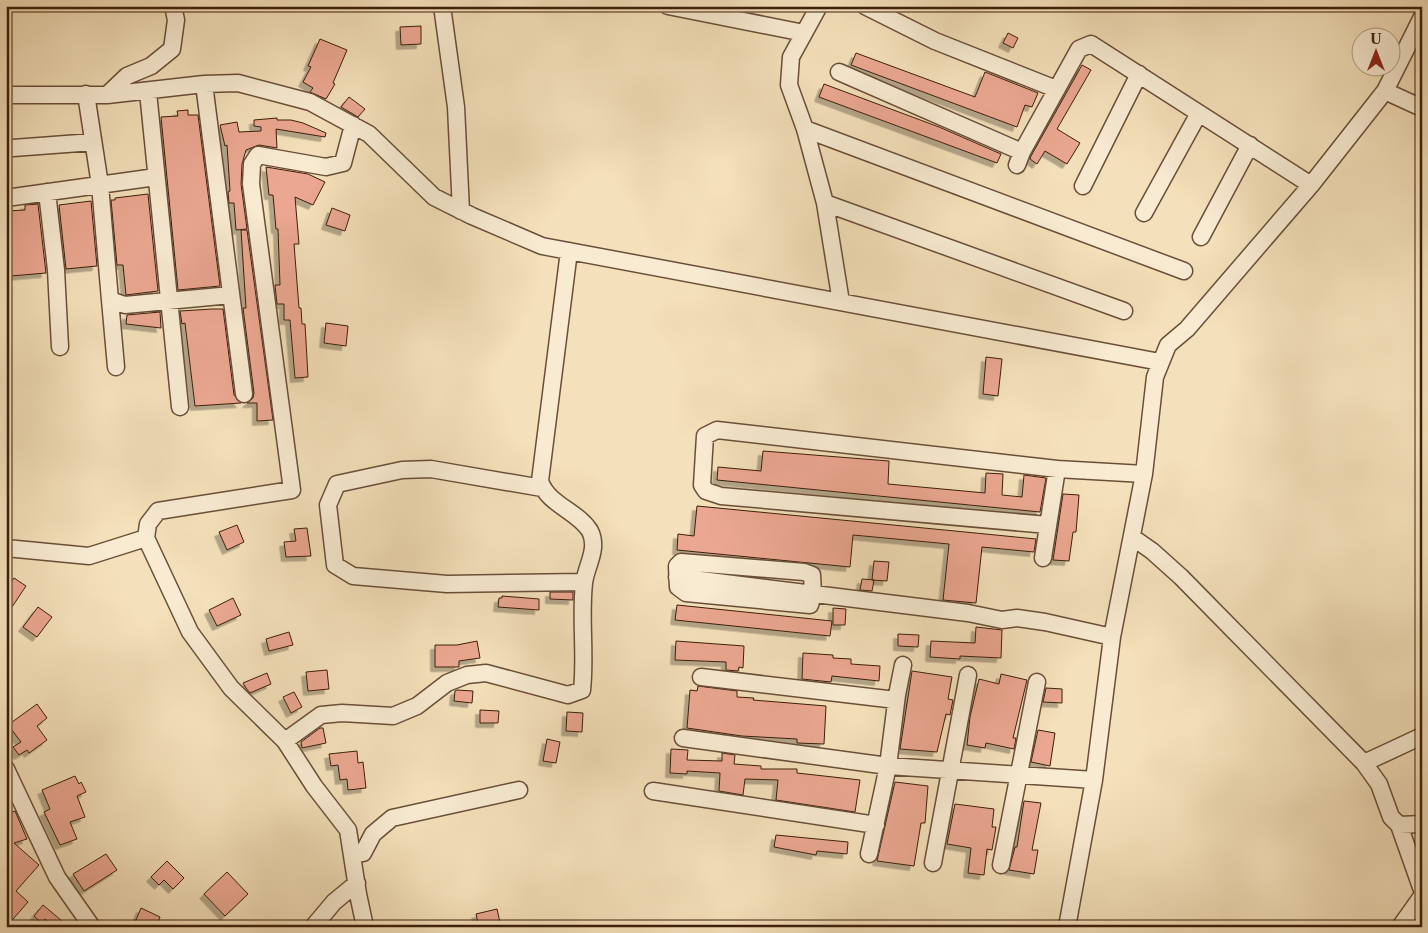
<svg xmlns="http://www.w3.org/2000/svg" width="1428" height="933" viewBox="0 0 1428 933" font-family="'Libre Caslon Text',serif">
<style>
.building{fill:#eba791;stroke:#3c1e0c;filter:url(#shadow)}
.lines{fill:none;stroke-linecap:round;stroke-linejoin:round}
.minor-casing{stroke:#6a4e38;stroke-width:19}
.minor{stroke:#f8ebd2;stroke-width:16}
</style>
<defs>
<filter id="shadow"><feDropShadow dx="-4.5" dy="4.5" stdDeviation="0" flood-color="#0004"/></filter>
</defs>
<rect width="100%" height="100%" fill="#f4e0ba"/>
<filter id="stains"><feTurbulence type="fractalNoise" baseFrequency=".004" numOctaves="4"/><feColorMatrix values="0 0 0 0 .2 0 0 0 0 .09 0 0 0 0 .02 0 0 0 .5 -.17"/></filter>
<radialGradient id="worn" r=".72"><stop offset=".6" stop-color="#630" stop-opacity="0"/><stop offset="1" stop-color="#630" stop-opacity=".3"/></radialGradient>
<path class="building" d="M421,26V44L401,45L400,27Z
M1008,33L1018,38L1013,48L1003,43Z
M320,39L347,50L333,83L335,84L326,99L310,92L313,88L303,82L311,67L308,66Z
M856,53L975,97L985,72L1038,93L1032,107L1025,105L1017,127L851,65Z
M1082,65L1091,70L1057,129L1080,143L1067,164L1045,151L1037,164L1030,159L1031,156Z
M824,84L939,127L1001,154L997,163L819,97Z
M349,97L365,109L358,117L341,107Z
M188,110V115H198L220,286L178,290L161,117L178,116L177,111Z
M277,118V120H291L303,123L326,133L325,137L276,129L277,148L259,145L246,150L242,164L241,184L247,229L236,230L234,203H229L228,192L230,191L227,145L225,146L220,125L237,122L239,132L261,131V127L254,126V120Z
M266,167L308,174L325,182L313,205L295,197L299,244H294L299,308H301L302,324H305L308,377L295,378L290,320H284V304H277L275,285H280L278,229H276L273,195H269Z
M148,194L158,291L126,295L123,265H117L111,200H115V198Z
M91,201L97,266L66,269L59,205Z
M38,204L46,273L11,276L6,211L25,210V205Z
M332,208L350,215L345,231L326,225Z
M241,230H247L273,420L257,421V403H247L253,398L254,393L243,308H246Z
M212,309H223L234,395L241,403L195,406L185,323L182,324L180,311Z
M160,312L161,328L126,324L127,315Z
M326,323L348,326L346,346L324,343Z
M986,357L1002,359L998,396L983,394Z
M763,451L889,461L888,484L985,493L986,473L1003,474L1002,495L1022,497L1024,475L1046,478L1040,512L717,480L718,467L761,471Z
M1063,494L1079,495L1076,532H1073L1069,561L1053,560Z
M697,506L965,532L1036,539L1034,552L982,547L976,603L943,600L949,544L853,535L850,567L677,550L678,534L694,536Z
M237,525L244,542L227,550L219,532Z
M307,528L311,556L286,557L284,542L296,541L294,529Z
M874,561L889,562L887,581L872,580Z
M14,578L26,586L6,616V590Z
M862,579L874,580L872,591L860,590Z
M550,592H573V600L550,599Z
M502,596L539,599V610L498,607L499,598H502Z
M233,598L241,615L217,626L209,610Z
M677,605L832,621L830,636L675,620Z
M38,607L52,617L37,637L23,627Z
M833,608L846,609L845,625H833Z
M976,627L1002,630L1001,658L960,656V659L930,657L931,641L975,643Z
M289,632L293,645L269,651L266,639Z
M898,634L919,635L918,647L898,646Z
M477,641L480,658L459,661V667H435V645H457Z
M676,641L744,646L743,668L739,667L738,671L726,670V662L675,660Z
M803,653L833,655V658L851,659V664L880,666L879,681L832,676L831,682L802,679Z
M327,670L329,689L308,691L306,672Z
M912,671L952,677L948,699L953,700L950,715L946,714L937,752L900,749Z
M267,673L271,684L250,693L246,688L243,683Z
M1001,674L1027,680L1013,738H1016L1014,749L986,743L985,748L967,745L970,717L979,679L999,684Z
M698,686L737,691V697L754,698L753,700L826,706L824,744L797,743V739L742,736L687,728L690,690L697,691Z
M1046,688L1062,689V703L1043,702Z
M457,690L473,691L472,703L454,701L455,691Z
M294,692L302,707L291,713L283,697Z
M37,704L47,718L37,726L47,740L29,753L27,750L19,755L13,747L21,742L8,725Z
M480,710L499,711L498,723H480Z
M567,712L583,713L582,732L566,731Z
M320,728H323L326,743L302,748L301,742Z
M1038,730L1055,733L1050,766L1031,762Z
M547,739L560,742L556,763L543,761Z
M671,749L688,750L687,760L722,761V753L735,755L734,764L761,766V769H797V773L860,780L855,812L776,800L778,780L745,779L743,795L719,791L720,773L687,771V774L670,773Z
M357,751L358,763L363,762L366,788L348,790L347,779L340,780L338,765L331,766L329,754Z
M75,776L79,784L81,782L86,792L77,796L85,817L70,822L77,839L60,845L44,812L50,809L42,790Z
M895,782L928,786L925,823H921L914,866L877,861Z
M1024,801L1041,803L1032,850H1038L1034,874L1009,870L1015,847H1017Z
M955,804L994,809L992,827H996L992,850L987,849L984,875L968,873L971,848L947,844Z
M15,811L27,839L14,843L39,865L16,891L28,902L6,927V814Z
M776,835L848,842L847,854L817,851L816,855L774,847Z
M106,854L117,870L84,891L73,874Z
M167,861L184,878L173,889L164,880L159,885L151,877Z
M227,872L248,894L225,916L204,894Z
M43,905L68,926L67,927H54L45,919L42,923L34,916Z
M141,908L160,917L156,927H133Z
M497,909L501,927H479L476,914Z"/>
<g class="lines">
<g class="minor-casing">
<path id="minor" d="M442,6L456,107L461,211
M668,6L804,33
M819,6L791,57L789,85L805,129L825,203L841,302
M865,6L935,41L1056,89
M839,72L1022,152
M204,84L244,394
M1385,91L1422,108
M148,92L180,407
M86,94L100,185L110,300L125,305L231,295
M6,95H107L127,76L151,66L172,49L176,20L173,6
M107,95L204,84L238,83L310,102L369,134L434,197L472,216L542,246L1160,362
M353,125L343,163L326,167L258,155L252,164L251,184L292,490L158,511L148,524L146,538L190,632L231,688L285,741L314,786L348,830L358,894L365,927
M805,129L1184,271
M13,148L93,142
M1017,165L1022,152L1079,49L1091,44L1311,185
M1083,186L1139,74
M47,192L56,270L60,347
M6,198L156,177
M825,203L1124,311
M1144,213L1199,113
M1201,237L1250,145
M110,300L116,367
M542,488L431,469L402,470L337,484L328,505L335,565L353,576L447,584L584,582
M1048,525L721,496L706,491L702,485L705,436L717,430L1057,469L1144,474
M1132,537L1152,551L1181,577L1364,763L1379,784L1391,817L1399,825L1422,890
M6,548L89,556L146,538
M1043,558L1057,469
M681,562L804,572L812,575L813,594L810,605L686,593L678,587L677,566Z
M677,577L968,613L1002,620L1017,618L1045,622L1112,637
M701,677L896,700
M683,738L888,766L1094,780
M285,741L321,715L342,713L393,716L417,706L447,683L467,675L486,673L568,695L582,690C586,654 580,619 584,583C586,566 599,549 590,531C578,511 548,505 540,481L569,251
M1364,763L1422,736
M6,769L57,877L92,927
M653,791L876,825
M1399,825L1422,824
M869,854L888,766L897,695L903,665
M352,855L363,853L373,834L392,818L519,790
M933,863L968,675
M1001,865L1037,682
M313,927L334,902L357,883
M1067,927L1094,780L1112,637L1144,474L1155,377L1168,345L1187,329L1311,185L1385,91L1422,17
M1400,927L1422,896"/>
</g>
<use href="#minor" class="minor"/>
</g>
<rect width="1428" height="933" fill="none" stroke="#f4e0ba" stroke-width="25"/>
<rect x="8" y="8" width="1413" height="918" fill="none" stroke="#3c1e0c" stroke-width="2.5"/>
<rect x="12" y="12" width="1403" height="908" fill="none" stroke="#3c1e0c"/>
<g transform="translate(1376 52)"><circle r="24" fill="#f8ebd2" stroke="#ad9983"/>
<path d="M0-4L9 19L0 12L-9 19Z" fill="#8f2418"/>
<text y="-8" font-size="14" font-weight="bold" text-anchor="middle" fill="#3c1e0c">U</text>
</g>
<rect width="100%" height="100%" filter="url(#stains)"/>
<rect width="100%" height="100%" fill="url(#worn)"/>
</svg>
